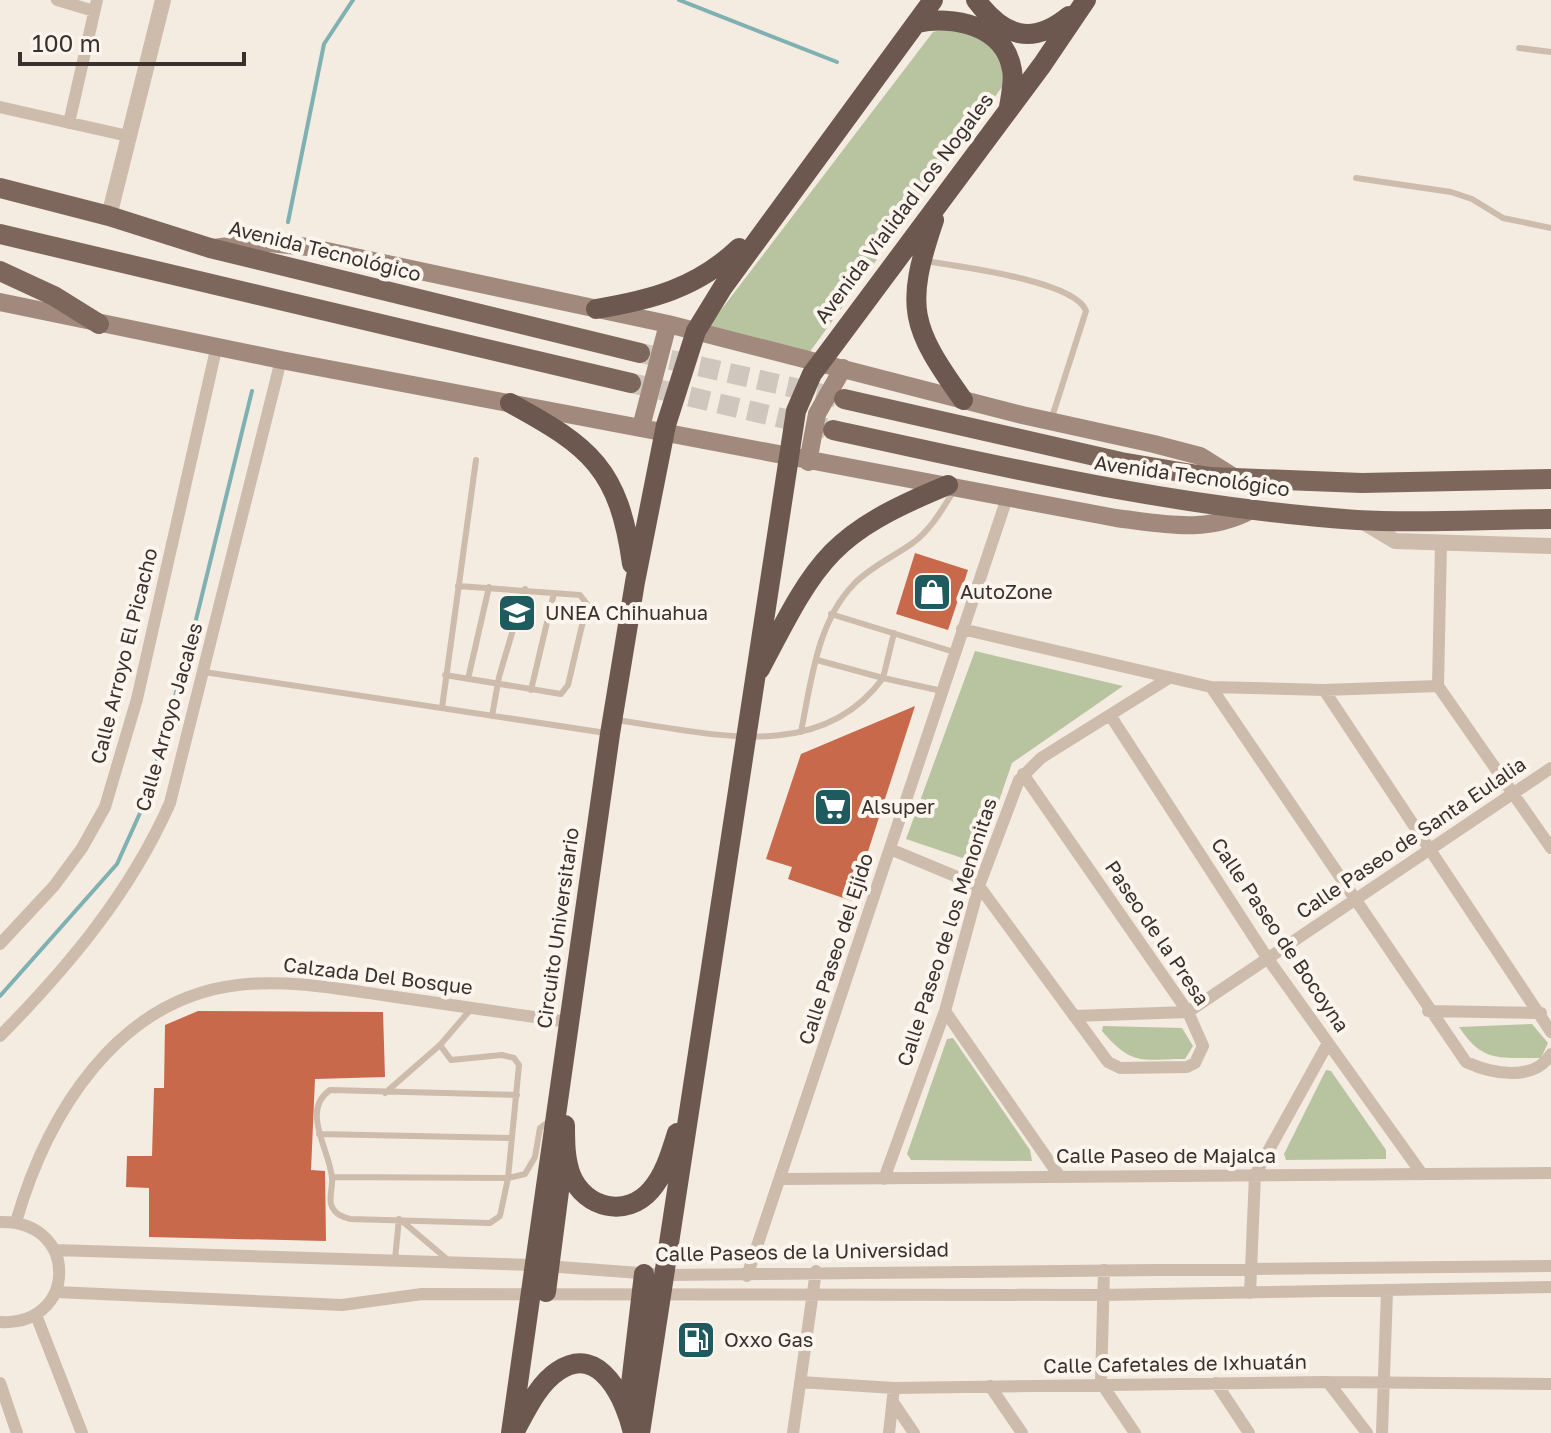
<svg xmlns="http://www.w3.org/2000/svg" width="1551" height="1433" viewBox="0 0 1551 1433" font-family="'Golos Text',sans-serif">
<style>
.green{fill:#b8c4a0}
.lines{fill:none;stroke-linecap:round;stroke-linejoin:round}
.stream{stroke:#7fb0b2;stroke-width:4}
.building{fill:#c8694b}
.primary-tunnel{stroke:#cfc6bd;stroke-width:20;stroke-dasharray:20 10;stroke-linecap:butt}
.service{stroke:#cdbbac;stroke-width:6}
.minor{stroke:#cdbbac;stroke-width:12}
.tertiary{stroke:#cdbbac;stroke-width:16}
.secondary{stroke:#a18a7d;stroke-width:18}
.primary{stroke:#7d675c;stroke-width:20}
.trunk{stroke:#6c584f;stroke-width:20}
.labels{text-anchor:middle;stroke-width:8;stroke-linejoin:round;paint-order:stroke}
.street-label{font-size:20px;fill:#3b302b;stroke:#fbf5ee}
.poi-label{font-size:20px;fill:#3b302b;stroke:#fbf5ee;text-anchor:start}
</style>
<rect width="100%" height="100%" fill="#f4ebe1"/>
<path class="green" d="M954,26C988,38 1006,49 1002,87L809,353L708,327L933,32Z
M975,651L1123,686L1012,763L979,859L974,862L906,839Z
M1532,1024L1548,1043L1541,1058C1501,1057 1483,1064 1459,1027Z
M1103,1026L1182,1028L1193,1046L1185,1059C1141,1059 1133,1067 1102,1031Z
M953,1038L1030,1150L1032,1161L911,1160L907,1154L947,1039Z
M1326,1070L1331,1071L1386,1150V1159L1286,1160L1284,1154Z"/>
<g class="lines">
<path class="stream" d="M679,0L837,62
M288,222L324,44L353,0
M0,996L117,864L145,802L192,636L252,391"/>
</g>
<path class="building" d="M915,553L968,570L948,630L896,614Z
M915,706L852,901L788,879L792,867L766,859L801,754Z
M198,1011L383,1012L385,1077L315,1079L311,1170L325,1171L326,1241L149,1237V1188L126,1187L127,1156H152L154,1088H164L165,1025Z"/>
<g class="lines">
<path class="primary-tunnel" d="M641,353L844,399
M631,383L833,430"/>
<path class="service" d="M1519,48L1551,52
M1356,178L1451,192L1472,199L1503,218L1551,228
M925,261C957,266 1076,281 1086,311L1052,417
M831,614L954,652
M817,660L883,678L894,633
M204,672L606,733
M445,675L561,694L568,685L587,604L580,595L458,586
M468,679L489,587
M531,690L554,593
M442,708L476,460
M492,716L499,677L525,589
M616,720C706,732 819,766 883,678L942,691
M801,732C811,682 817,622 854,584C870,567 895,556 914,542C932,528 943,508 955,489
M471,1009L440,1045L451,1060L502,1055L514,1058L519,1065L508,1178L525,1174L535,1157L540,1128L551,1120
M385,1093L440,1045
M319,1134L510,1138
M332,1177L508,1178L500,1216L490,1223L350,1219C341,1216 334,1214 331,1204C329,1196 333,1186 332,1178C330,1150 300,1111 330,1090L517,1095
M402,1221L448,1260
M395,1259L399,1219"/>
<path class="minor" d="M57,0L94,11
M0,107L128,136
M69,123L97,0
M962,629L1211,687L1324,690L1438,686
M1438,686L1551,848
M1438,686L1441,544
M1211,687L1466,1062C1492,1074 1534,1082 1551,1054
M1324,690L1551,1032
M1110,715L1268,959L1422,1174
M890,849L979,886L1108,1062L1120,1068L1187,1067L1195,1063L1203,1046L1188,1012L1023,774
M0,944L54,886L82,848L105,807L137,699L217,345
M945,1011L1060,1177
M1428,1011L1541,1013
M1074,1016L1188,1012L1551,768
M0,1036C69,966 130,893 170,803L281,360
M781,1179L1551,1173
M884,1179L945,1011L979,886L1019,780L1041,758L1169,678
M0,1222C81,1220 77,1327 0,1322
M16,1222C47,1114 117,999 238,985C289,979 339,989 389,996C449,1005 509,1013 569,1022
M55,1250L533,1265L666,1275L1551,1266
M1104,1270L1101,1383L1135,1433
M747,1276L1007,498
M56,1292L342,1305L422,1294L1101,1295L1551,1287
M1250,1293L1255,1175L1328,1043
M36,1315L82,1433
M800,1382L894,1388L1328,1382L1551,1384
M1328,1382L1367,1433
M0,1383L17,1433
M1216,1383L1249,1433
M990,1386L1022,1433
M893,1402L914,1433
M793,1433L816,1271
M889,1433L894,1388
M1382,1433L1387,1291"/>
<path class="tertiary" d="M109,216L163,0
M1360,520L1395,541L1551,546"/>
<path class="secondary" d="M214,248L259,242L308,247L668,324L1022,415L1154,444L1200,456L1232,476
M0,302L281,360L1116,518C1164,524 1207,534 1251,510
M641,427L668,324
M808,462L817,414L843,368"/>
<path class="primary" d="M0,188L109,216L210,248L640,353
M0,234L631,383
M0,271L54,296L99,324
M844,399L1121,462L1210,477L1362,483L1551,479
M833,430C1007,468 1179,508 1357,520C1421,524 1487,519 1551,519"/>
<path class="trunk" d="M976,0C1004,37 1032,46 1069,16
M917,23C952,15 1005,25 1012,70C1014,82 1011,95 1009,107
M934,220C904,308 911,327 963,400
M596,309C651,300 697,288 739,248
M510,403C591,447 619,469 632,564
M760,669C818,558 829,534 948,485
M565,1125C565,1142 565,1159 571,1175C585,1209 627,1218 651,1190C665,1174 671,1152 677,1133
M546,1292L562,1168
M628,1409L644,1274
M515,1431C526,1411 538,1384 558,1371C600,1342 626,1401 633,1433
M511,1433L610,734L635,582L666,425L696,331L723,287L933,0
M640,1433L796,411L812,374L1042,65L1086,0"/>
</g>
<defs>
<g id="shop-square" transform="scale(2)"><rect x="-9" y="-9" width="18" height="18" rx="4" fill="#1f5a5e" stroke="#fbf5ee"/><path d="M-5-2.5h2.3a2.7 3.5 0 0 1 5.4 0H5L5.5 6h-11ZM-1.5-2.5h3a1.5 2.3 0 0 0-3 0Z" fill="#fff"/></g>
<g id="university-square" transform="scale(2)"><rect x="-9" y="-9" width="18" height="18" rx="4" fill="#1f5a5e" stroke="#fbf5ee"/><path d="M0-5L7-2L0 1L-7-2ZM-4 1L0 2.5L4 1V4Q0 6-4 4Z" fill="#fff"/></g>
<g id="supermarket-square" transform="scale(2)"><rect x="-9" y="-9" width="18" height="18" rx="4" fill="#1f5a5e" stroke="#fbf5ee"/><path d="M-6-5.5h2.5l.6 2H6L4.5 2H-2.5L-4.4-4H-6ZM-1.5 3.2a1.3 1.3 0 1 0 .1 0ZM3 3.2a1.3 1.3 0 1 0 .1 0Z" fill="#fff"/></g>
<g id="fuel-square" transform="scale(2)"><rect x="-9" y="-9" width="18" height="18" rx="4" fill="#1f5a5e" stroke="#fbf5ee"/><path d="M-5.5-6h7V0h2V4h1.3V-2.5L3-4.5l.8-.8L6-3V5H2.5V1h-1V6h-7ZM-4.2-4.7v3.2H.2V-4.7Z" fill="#fff"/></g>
</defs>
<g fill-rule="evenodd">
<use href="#shop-square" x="932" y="592"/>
<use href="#university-square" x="517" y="613"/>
<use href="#supermarket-square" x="833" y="807"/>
<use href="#fuel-square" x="696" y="1340"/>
</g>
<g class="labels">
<g class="street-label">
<text transform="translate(904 208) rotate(-53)" y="7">Avenida Vialidad Los Nogales</text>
<text transform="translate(325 251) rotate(14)" y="7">Avenida Tecnológico</text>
<text transform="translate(1192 476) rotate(8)" y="7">Avenida Tecnológico</text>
<text transform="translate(124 656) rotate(-76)" y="7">Calle Arroyo El Picacho</text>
<text transform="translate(169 717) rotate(-74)" y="7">Calle Arroyo Jacales</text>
<text transform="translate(1411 838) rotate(-34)" y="7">Calle Paseo de Santa Eulalia</text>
<text transform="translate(558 928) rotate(-82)" y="7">Circuito Universitario</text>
<text transform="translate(947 932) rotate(-72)" y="7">Calle Paseo de los Menonitas</text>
<text transform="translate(1157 933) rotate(56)" y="7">Paseo de la Presa</text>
<text transform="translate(1280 935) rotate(56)" y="7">Calle Paseo de Bocoyna</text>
<text transform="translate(836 949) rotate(-72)" y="7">Calle Paseo del Ejido</text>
<text transform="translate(378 976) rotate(7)" y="7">Calzada Del Bosque</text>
<text x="1166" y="1163">Calle Paseo de Majalca</text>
<text transform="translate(802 1252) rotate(-1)" y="7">Calle Paseos de la Universidad</text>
<text transform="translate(1175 1364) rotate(-1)" y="7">Calle Cafetales de Ixhuatán</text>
</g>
<g class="poi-label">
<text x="960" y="599">AutoZone</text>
<text x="545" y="620">UNEA Chihuahua</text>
<text x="861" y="814">Alsuper</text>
<text x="724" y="1347">Oxxo Gas</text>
</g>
</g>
<path d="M20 52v12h224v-12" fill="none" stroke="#3b302b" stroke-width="4"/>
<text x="32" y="52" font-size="24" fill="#3b302b" stroke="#fbf5ee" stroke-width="6" paint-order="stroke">100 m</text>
</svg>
